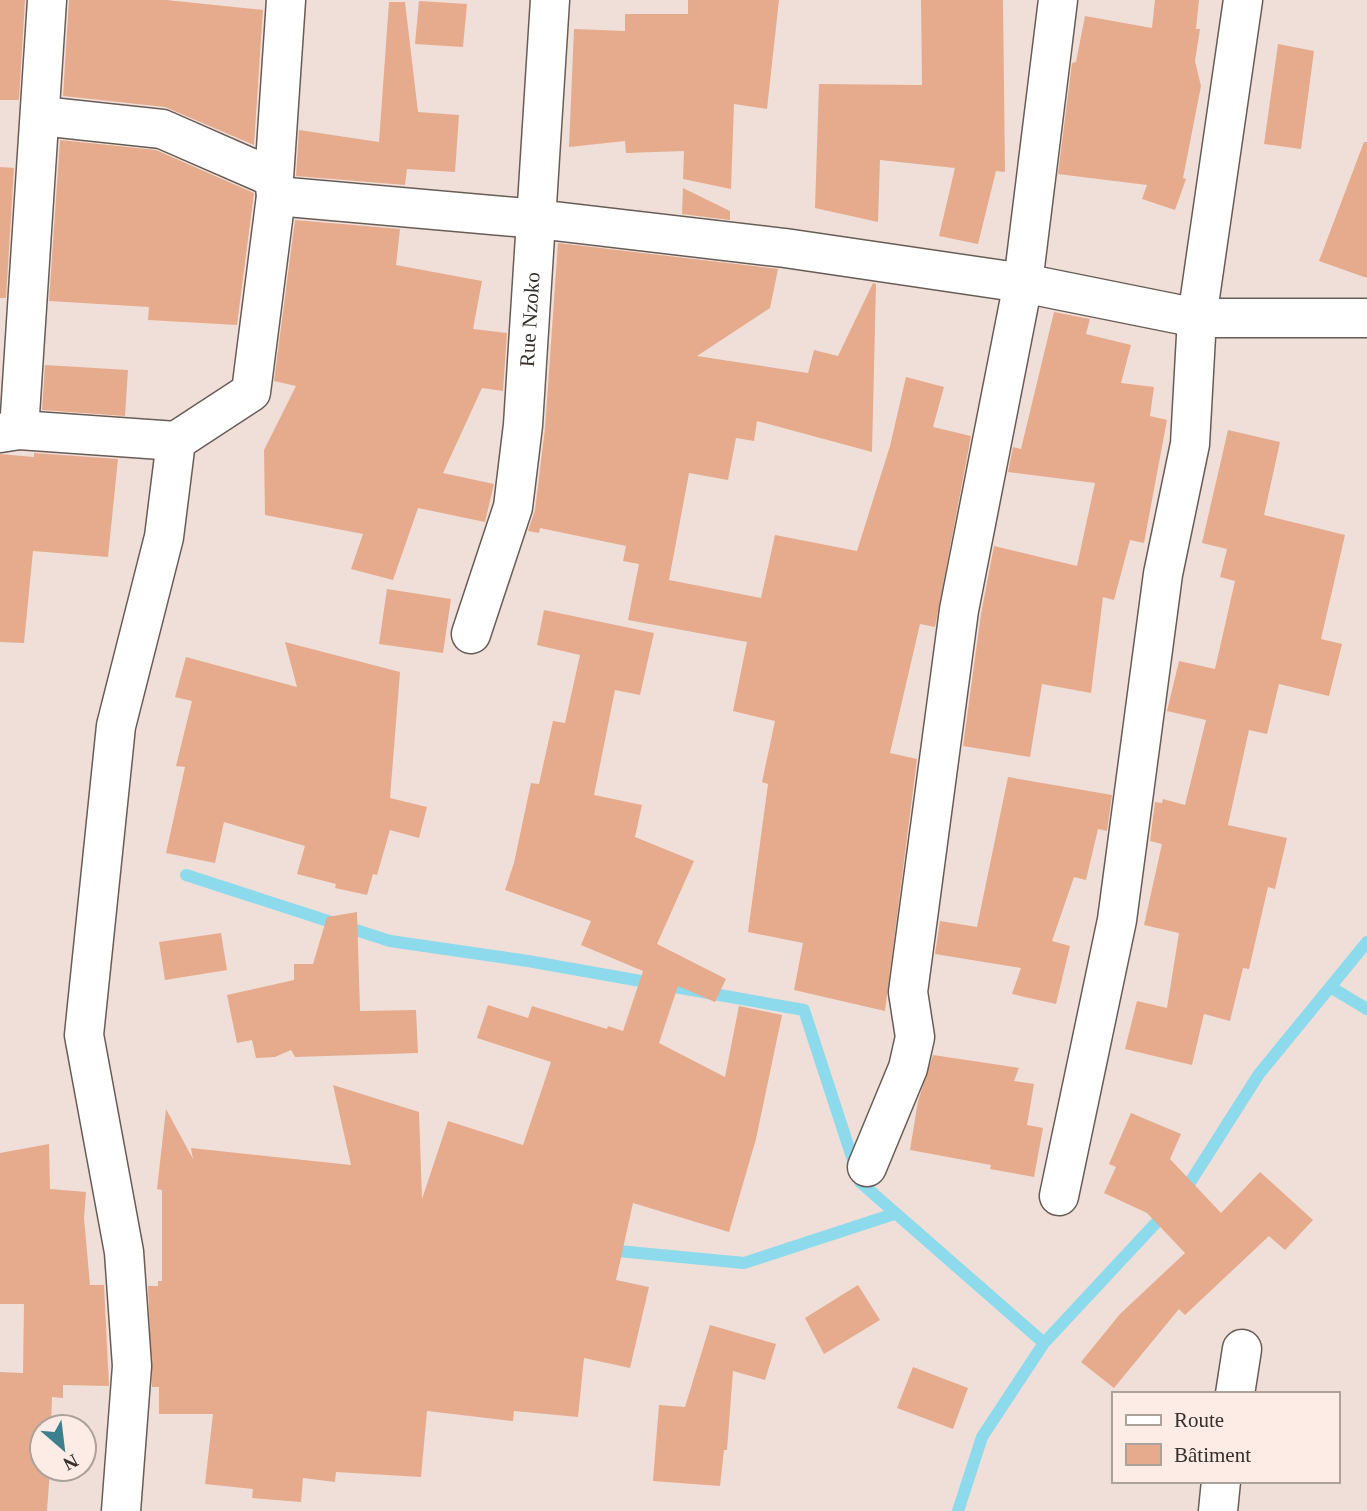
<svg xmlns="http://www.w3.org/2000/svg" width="1367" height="1511" viewBox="0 0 1367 1511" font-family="'Times New Roman',serif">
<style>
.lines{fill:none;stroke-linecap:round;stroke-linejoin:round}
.stream{stroke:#8cdaec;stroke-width:12}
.building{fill:#e6ab8d}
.minor-casing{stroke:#695c56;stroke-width:41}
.minor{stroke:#fff;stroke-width:38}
.labels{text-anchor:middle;stroke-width:7;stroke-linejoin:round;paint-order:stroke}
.street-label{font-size:21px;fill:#36302d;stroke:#fcece5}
</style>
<rect width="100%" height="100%" fill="#efdfd8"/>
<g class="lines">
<path class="stream" d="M186,875L390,941L528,961L804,1010L860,1182L1044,1343
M1332,988L1367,1009
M1182,1195L1259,1074L1367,942
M608,1250L744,1263L894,1214
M958,1511L982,1437L1044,1343L1167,1211"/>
</g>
<path class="building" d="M0,0H25L19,100H0Z
M69,0H166L263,10L254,145L165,107L63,96Z
M688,0H779L767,109L734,104L731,189L683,179L684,151L626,153L625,141L569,147L574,29L625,31V14H688Z
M921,0H1003L1005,172L996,171L978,244L939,236L955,168L880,160L878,222L815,208L819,84L922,85Z
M1155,0H1199L1196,29H1200L1195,61L1201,86L1183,178L1186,179L1175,210L1142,199L1147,185L1058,174L1072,63L1076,62L1085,16L1152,28Z
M419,1L467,4L463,47L415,44Z
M389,2H405L418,112L459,115L455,172L407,169L405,185L296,176L299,130L379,142Z
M1278,44L1314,51L1301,149L1264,144Z
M60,140L156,150L254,193L237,325L148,320L149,307L49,301Z
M1364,142H1367V278L1319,261Z
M0,167L14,168L6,298H0Z
M683,188L730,211V220L682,214Z
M295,220L400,229L396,265L482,281L473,329L507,333L503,391L482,388L443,473L494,484L485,522L418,508L393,580L351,569L363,534L265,515L264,450L296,386L274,381Z
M558,243L778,269L770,308L697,356L808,373L814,350L838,356L873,283L876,284L872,452L757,421L754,441L736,438L728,480L689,473L669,580L761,598L775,535L857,551L890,446L906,377L944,387L933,427L971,436L935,627L920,624L890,753L917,759L885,1011L794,990L803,943L748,932L768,784L762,782L775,721L733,711L747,642L628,620L639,564L623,561L626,546L540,528L539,533L528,531L535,510L545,428Z
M1054,312L1090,319L1086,334L1131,345L1121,383L1154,387L1150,416L1167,420L1144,543L1130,540L1114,600L1103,597L1091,693L1042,684L1030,757L963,746L981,614L994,546L1077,566L1095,483L1008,472L1013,447L1021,449Z
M45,365L128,370L125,416L42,410Z
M1228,430L1280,442L1264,515L1345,535L1321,639L1342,644L1329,696L1279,684L1267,734L1249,730L1228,825L1287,838L1275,889L1268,887L1249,969L1243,968L1230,1021L1204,1014L1192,1065L1125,1049L1137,1001L1167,1008L1179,933L1144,925L1162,844L1150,841L1155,802L1162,803L1163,799L1185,805L1206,720L1167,711L1179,661L1215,669L1235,581L1220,577L1227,549L1202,543Z
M34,453L118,459L108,557L33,551L24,643L0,642V454L34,457Z
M387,589L451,599L443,653L379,644Z
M544,610L654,633L640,695L615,690L594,795L642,805L635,837L694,861L657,944L726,979L715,1002L678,986L659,1043L725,1077L739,1006L782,1015L756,1139L729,1232L633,1203L616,1280L649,1287L630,1368L584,1358L578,1417L514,1411L513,1421L427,1411L421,1477L336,1472L335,1482L303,1478L301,1502L252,1498L253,1489L205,1484L213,1414H159V1387H152L148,1286H158V1281H162V1190L157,1189L166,1109L193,1159L191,1148L351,1165L333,1085L419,1112L422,1199L448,1121L523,1145L551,1062L477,1038L488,1005L528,1018L532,1006L607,1029L608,1026L623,1031L643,971L581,945L591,921L505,890L514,863L531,783L539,784L553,721L565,723L580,655L537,645Z
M285,642L400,672L390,798L427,807L419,838L390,830L377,875L373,874L367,895L335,888L336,884L297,874L305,846L224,822L215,863L166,853L185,767L176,766L192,701L175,697L186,657L297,687Z
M1008,777L1112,795L1107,831L1098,829L1086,880L1074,877L1052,941L1070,946L1056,1004L1012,994L1021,968L935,954L940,921L977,927Z
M357,912L360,1011L416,1010L418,1053L295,1057L291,1050L275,1057L256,1058L252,1040L237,1043L227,995L294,980V964H313L327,917Z
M221,933L227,970L165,980L159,942Z
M933,1055L1019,1068L1014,1081L1034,1084L1027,1125L1043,1128L1034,1177L990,1169L991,1165L910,1150L918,1101Z
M1131,1113L1181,1134L1170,1159L1221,1213L1260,1172L1313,1220L1285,1250L1269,1236L1185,1315L1179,1309L1114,1388L1081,1362L1120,1314L1185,1253L1147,1213L1104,1193L1116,1167L1109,1164Z
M49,1144L50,1189L86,1192L84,1218L90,1285H104L109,1386L63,1385V1398L52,1397L51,1427H42V1469H50L47,1511H0V1372L23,1373L24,1304H0V1153Z
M858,1285L880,1320L824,1354L805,1318Z
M710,1325L776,1344L765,1380L733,1371L727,1450H724L720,1486L653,1481L659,1405L685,1407Z
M913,1367L968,1388L953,1429L897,1408Z"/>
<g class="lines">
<g class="minor-casing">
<g id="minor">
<path d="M41,116L162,129L274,178"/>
<path d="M276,196L537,219L785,248L1023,283L1197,318H1367"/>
<path d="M19,430L47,0"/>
<path d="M0,433L19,430L176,441"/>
<path id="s1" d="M471,634L513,507L523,425L550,0"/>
<path d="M867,1167L908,1068L915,1037L908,992L959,610L1023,283L1058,0"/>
<path d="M1059,1196L1117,920L1163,574L1190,444L1197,318L1243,0"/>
<path d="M1235,1394L1242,1349"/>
<path d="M121,1511L132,1366L124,1252L84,1035L116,726L164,537L176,441L251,392L276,196L274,178L286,0"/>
<path d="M1218,1511L1221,1481"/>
</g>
</g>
<use href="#minor" class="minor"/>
</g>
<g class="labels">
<g class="street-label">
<text dy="7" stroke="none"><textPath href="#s1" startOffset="322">Rue Nzoko</textPath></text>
</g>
</g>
<rect x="1112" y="1392" width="228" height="91" fill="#fcece5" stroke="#ada19b" stroke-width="2"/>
<rect x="1126" y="1415" width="35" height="10" fill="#ffffff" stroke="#ada19b" stroke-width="2"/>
<text x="1174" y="1427" font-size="21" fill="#36302d">Route</text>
<rect x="1126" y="1444" width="35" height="21" fill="#e6ab8d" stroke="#ada19b" stroke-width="2"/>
<text x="1174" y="1462" font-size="21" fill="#36302d">Bâtiment</text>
<g transform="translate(63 1448) rotate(152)"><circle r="33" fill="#fcece5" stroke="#ada19b" stroke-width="2"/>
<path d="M0-5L12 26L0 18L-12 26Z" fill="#3c808f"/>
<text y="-10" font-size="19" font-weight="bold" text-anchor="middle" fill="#36302d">N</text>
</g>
</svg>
